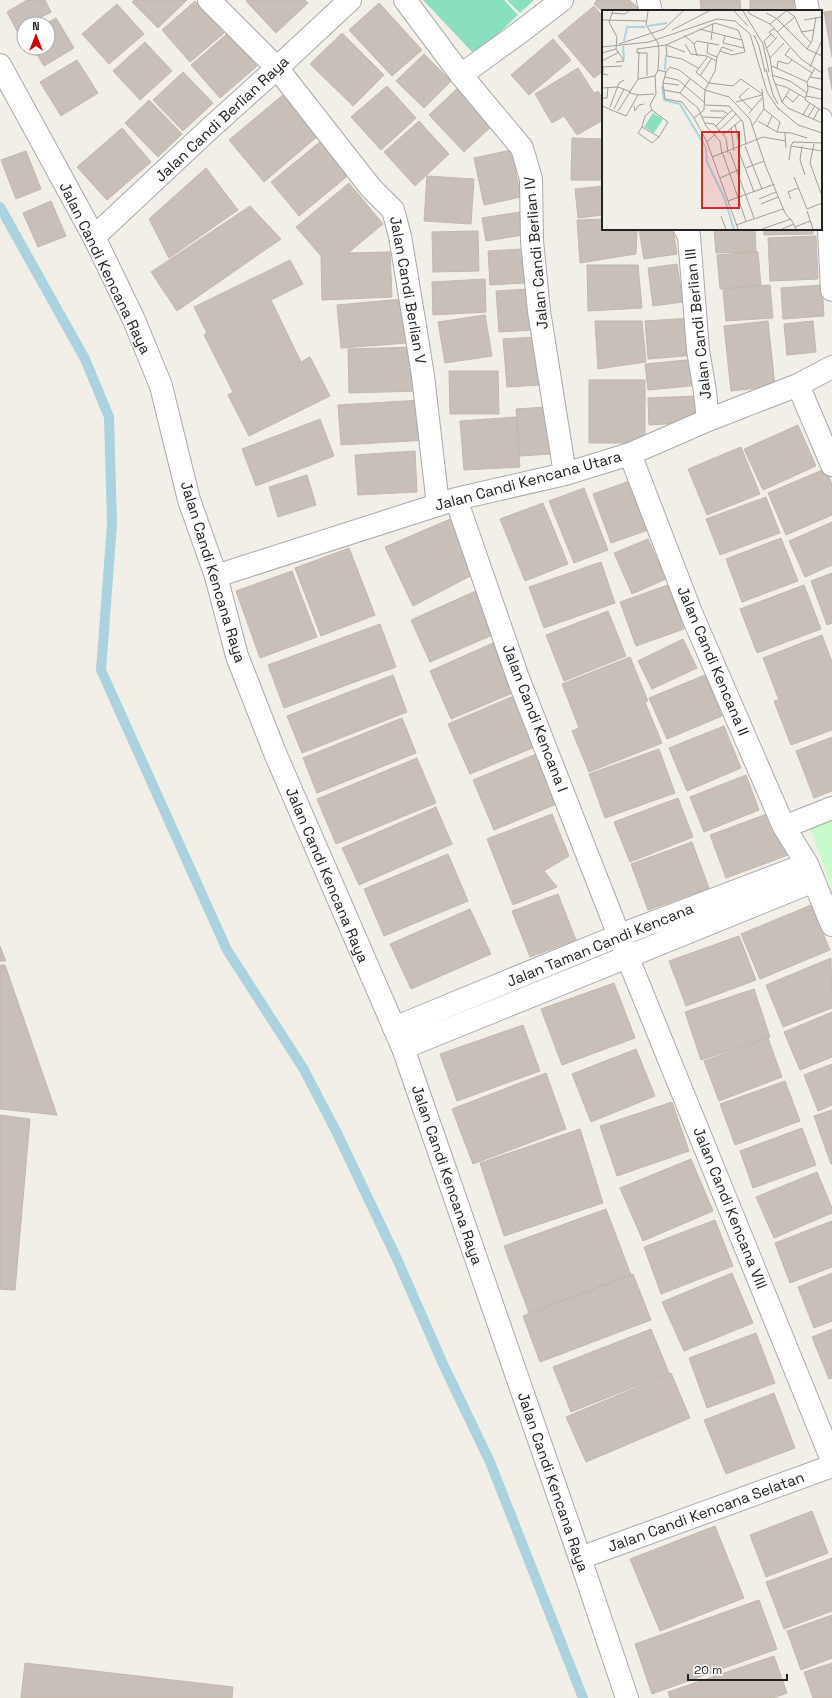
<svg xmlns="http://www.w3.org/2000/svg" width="832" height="1698" viewBox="0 0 832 1698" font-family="'Space Grotesk',sans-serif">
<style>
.park{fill:#c8facc}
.pitch{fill:#88e0be}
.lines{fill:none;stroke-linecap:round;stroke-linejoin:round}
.stream{stroke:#aad3df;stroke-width:10}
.building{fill:#c7bfb8;stroke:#c4b6ab}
.minor-casing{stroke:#a9a9a9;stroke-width:24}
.tertiary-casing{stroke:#a9a9a9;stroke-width:24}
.minor{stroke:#fff;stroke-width:22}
.tertiary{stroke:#fff;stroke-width:22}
.labels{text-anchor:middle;stroke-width:3;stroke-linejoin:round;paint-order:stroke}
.street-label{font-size:15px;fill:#222;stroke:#fff}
.inset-river{fill:none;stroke:#aad3df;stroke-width:2}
.inset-road{fill:none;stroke:#9f9d99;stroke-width:1}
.view{fill:#d62828;fill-opacity:0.15;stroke:#d62828;stroke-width:2}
.inset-edge{fill:none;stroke:#222;stroke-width:2}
</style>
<rect width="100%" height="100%" fill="#f2efe9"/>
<path class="park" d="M832,820V889L810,828Z"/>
<path class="pitch" d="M423,0H504L518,15L475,55Z
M507,0H534L520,13Z"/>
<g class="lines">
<path class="stream" d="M0,207L85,359L109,417L112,524L101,670L227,950L303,1068L336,1131L397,1259L443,1364L490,1462L583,1698"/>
</g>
<path class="building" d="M27,0H45L51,12L29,24H24V27L17,31L7,12Z
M134,0H187L158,28L132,2Z
M248,0H305L308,3L276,33L246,1Z
M597,0H629L642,11L603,12L594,4Z
M700,0H740L741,11H701Z
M750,0H794V11H750Z
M195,1L224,33L190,62L162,30Z
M379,3L422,50L392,76L349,30Z
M117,4L144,34L109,64L82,34Z
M594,6L603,17V71L594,78L558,36Z
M832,11V57L824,12Z
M56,18L74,48L44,66L33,48H48V24H45Z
M228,33L257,66L220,98L191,65Z
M342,33L384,75L353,106L310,64Z
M553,39L571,60L529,95L511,75Z
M145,42L172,71L140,100L113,71Z
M424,54L451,81L424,108L396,81Z
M77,60L98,93L61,116L40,82Z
M832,67V90L828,68Z
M578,68L594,93L598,91L603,99V120L577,135L564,116L552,123L535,94Z
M183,72L213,103L183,131L153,100Z
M461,85L496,122L464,152L429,115Z
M387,86L416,118L381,150L351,117Z
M284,94L319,135L264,182L229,140Z
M149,100L182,134L158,157L125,123Z
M419,121L449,154L415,186L384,152Z
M122,128L151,162L107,200L77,167Z
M572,138L603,139V180H571Z
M322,140L350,174L299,216L271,182Z
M511,150L521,197L484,205L474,158Z
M26,151L41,189L16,199L1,160Z
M206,168L238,210L169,258L149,219Z
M427,176L474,179L471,224L424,221Z
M349,183L383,224L348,253L390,252L392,297L322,300L321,256L296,227Z
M603,186V215L578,218L575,189Z
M51,201L66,236L38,247L23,213Z
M250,206L281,239L177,311L151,272Z
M520,212L523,235L486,241L482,218Z
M603,219V229H637L636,254L580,263L577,220Z
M639,229H673L677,254L644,259Z
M714,229H755L756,252L716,253Z
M764,229H813V234L764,235Z
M478,231L479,271L433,272L432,232Z
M816,236L818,279L770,281L768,238Z
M522,249L524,283L490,285L488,251Z
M758,252L761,285L720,289L717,255Z
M290,260L303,284L271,300L301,362L310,357L330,396L249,436L228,395L233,392L204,335L207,333L194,307Z
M677,264L683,302L653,306L648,268Z
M587,265H638L642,308L588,311Z
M485,279L486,312L433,315L432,282Z
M770,285L773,318L726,321L723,289Z
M822,285L824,316L783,319L781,288Z
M529,289L533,330L499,332L496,291Z
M403,299L407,343L341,348L337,305Z
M485,315L492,356L445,363L438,322Z
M693,318L696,355L648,359L645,321Z
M595,321H642L646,362L598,369Z
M768,321L775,386L731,391L724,326Z
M813,321L816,352L787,355L784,324Z
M535,337L540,385L507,387L503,339Z
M417,347L418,391L349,393L348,349Z
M697,359L699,385L648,390L645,364Z
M449,371H498L499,414H450Z
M589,380H645V443H589Z
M696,396L698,422L649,425L648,398Z
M423,400L426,440L341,445L338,405Z
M547,407L550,454L520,456L516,409Z
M516,417L520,467L464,470L460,421Z
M320,419L334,456L256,486L242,449Z
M798,425L816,466L763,490L744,449Z
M741,447L760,494L707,515L688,469Z
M415,451L417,492L358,495L355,455Z
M825,469L832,484V515L786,535L768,493Z
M307,475L316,505L278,517L269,487Z
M630,481L648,530L611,543L593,494Z
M584,488L608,550L574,563L549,501Z
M766,497L780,533L720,555L706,519Z
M543,503L568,564L525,581L500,519Z
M455,517L476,573L413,606L385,547Z
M832,522V565L805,577L789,541Z
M781,538L798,581L742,602L726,559Z
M648,539L666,579L632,594L614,553Z
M349,548L375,615L321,636L295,568Z
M601,562L615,603L544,628L529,587Z
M292,571L317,637L260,658L236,591Z
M832,573V623L827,625L811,581Z
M668,585L684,629L636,646L620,602Z
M804,585L821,629L757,653L740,609Z
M478,590L497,633L430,662L411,620Z
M608,611L626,656L564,681L546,635Z
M380,624L396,667L284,708L268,665Z
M822,635L832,662V730L791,745L774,701L779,700L763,658Z
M683,639L697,668L652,689L638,661Z
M493,643L515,692L451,719L430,671Z
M630,657L648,701L645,702L662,743L589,772L572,731L579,728L562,684Z
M393,675L407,712L302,753L287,716Z
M705,675L722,716L667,739L649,698Z
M521,693L542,744L470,774L448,724Z
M402,718L416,753L317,793L303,758Z
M724,726L741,768L687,791L669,748Z
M832,737V791L814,798L796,751Z
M659,749L675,793L605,818L589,774Z
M546,750L566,800L494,830L473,780Z
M417,758L436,803L336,844L317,799Z
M746,775L759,810L704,832L690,797Z
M678,798L693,837L630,862L614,822Z
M436,807L452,844L359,885L342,848Z
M775,811L791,854L726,878L710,835Z
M552,814L569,856L544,871L557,887L513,905L487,839Z
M692,842L709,888L648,910L631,864Z
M448,854L468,901L384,936L364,889Z
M558,894L576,940L530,957L512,911Z
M811,905L830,950L760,979L741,934Z
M470,909L491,954L411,989L390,944Z
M739,936L756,980L686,1006L669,961Z
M0,946L6,961H0Z
M831,958L832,1008L783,1027L766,985Z
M0,965H5L57,1115L0,1109Z
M614,983L635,1038L562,1065L541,1009Z
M754,989L770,1037L701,1060L685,1012Z
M832,1012V1057L800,1070L784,1032Z
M523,1025L540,1071L457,1101L440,1054Z
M768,1038L782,1077L719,1101L704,1061Z
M636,1049L655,1096L591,1122L572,1074Z
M832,1064V1105L818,1111L804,1075Z
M546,1073L566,1129L473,1164L452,1109Z
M785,1081L800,1121L735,1145L720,1104Z
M672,1102L689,1151L617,1176L600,1126Z
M832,1110V1164H831L814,1116Z
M0,1115L30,1119L15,1290L0,1289Z
M802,1128L816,1165L753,1188L740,1151Z
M580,1129L603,1203L504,1236L480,1163Z
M691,1159L713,1211L643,1241L620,1188Z
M817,1172L832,1208V1213L774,1238L756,1197Z
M606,1209L631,1275L529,1313L504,1246Z
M715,1220L733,1266L661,1294L644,1247Z
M832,1221V1267L790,1283L775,1243Z
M732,1273L753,1323L684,1351L662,1302Z
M832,1273V1321L814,1328L798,1287Z
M633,1274L651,1320L540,1362L523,1316Z
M651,1329L669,1373L571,1412L553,1367Z
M832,1329V1378L829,1379L812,1337Z
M756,1333L775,1383L707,1408L689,1358Z
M671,1373L690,1418L586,1462L566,1417Z
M774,1393L795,1448L726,1474L704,1420Z
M812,1511L828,1553L766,1577L750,1535Z
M715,1526L744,1598L660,1631L630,1559Z
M832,1558V1611L784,1629L766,1582Z
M759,1600L777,1649L652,1694L635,1644Z
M832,1615V1658L801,1670L787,1631Z
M774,1656L787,1693L773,1698H670L668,1692Z
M25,1663L233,1687L232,1698H21Z
M832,1663V1698H813L804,1672Z"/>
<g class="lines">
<g class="minor-casing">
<path id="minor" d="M209,0L277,68L371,188L393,210L400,236L415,326L423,376L438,505
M405,0L461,75L522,148L531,179L532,241L539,311L565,474
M648,0L651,11
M806,0L808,11
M461,75L519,33L562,0
M821,119L827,189L832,290
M685,229L689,236L698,350L705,392L708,420
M94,237L206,132L277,68L350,0
M798,385L832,465
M630,454L692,615L784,827L807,864L832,925
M456,499L518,678L627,956L832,1460
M216,576L456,499L565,474L630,454L708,420L798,385L832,367
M784,827L832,808
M394,1028L620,935L807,864
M403,1048L814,881
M580,1558L832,1466"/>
</g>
<g class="tertiary-casing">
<path id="tertiary" d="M0,65L94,237L134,320L161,386L189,500L216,576L237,656L275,753L403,1048L580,1558L627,1698"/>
</g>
<use href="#minor" class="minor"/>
<use href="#tertiary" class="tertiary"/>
</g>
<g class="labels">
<g class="street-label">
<text transform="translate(222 119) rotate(-43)" y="5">Jalan Candi Berlian Raya</text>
<text transform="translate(536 253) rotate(-95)" y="5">Jalan Candi Berlian IV</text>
<text transform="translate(105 268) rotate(64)" y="5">Jalan Candi Kencana Raya</text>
<text transform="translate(408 290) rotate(80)" y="5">Jalan Candi Berlian V</text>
<text transform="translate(698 324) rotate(-96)" y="5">Jalan Candi Berlian III</text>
<text transform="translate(528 481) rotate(-15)" y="5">Jalan Candi Kencana Utara</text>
<text transform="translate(213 572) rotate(73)" y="5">Jalan Candi Kencana Raya</text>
<text transform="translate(713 661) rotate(67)" y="5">Jalan Candi Kencana II</text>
<text transform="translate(535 718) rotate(69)" y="5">Jalan Candi Kencana I</text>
<text transform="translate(327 875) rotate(67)" y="5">Jalan Candi Kencana Raya</text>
<text transform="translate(600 945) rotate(-22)" y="5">Jalan Taman Candi Kencana</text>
<text transform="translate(447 1175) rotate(71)" y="5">Jalan Candi Kencana Raya</text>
<text transform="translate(730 1208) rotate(68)" y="5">Jalan Candi Kencana VIII</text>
<text transform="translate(553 1482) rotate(71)" y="5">Jalan Candi Kencana Raya</text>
<text transform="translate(706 1512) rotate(-20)" y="5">Jalan Candi Kencana Selatan</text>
</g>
</g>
<g transform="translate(602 10)">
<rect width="220" height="220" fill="#f2efe9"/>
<path d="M51,103L61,109L52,123L42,117Z" fill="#88e0be"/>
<path class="inset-river" d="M46,16L65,13M22,31L25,17H43M21,36L22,49M63,60L64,45M60,76L62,90L78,94L104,138L105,152L122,187L132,219"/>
<path class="inset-road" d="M11,1L7,12L15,27L14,39M46,1L44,15L56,33L57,42L56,60L53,66L54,84L48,95L50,100M132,1L146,16M141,1L161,34L167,62M146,1L148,4L168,14L199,49L220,63M185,1L193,7L200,23L209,33M9,3L23,4L27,1M164,3L174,8L205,39L220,46M0,10L44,11M202,10L220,7M168,14L184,1M173,18L167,22L174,29M97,19L140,30L143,42L130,45L118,41M70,20L107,1M175,22L193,7M199,22L212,20M169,24L162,31L168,48L171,68L180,92L186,98L220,113M82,25L92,34L95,46M152,25L157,36L163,62M123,26L121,33L142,38M109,30L111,14M17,34L62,19L81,1M83,34L89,44L105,46L114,51M92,34L95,31L117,35M106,34L105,43L115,47M64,35L83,42M64,36L65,46L80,49L96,58M0,37L47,32L115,9L133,11L148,24L165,82L177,100M165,38L175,27M188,38L183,45L210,63M205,39L210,31L214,7M0,43L14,39M106,46L94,62L107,73L131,76L139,69L160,84M168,48L182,33M0,51L17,42M14,52L22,51L14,39M170,56L205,72M0,57L20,56M1,57V64L6,65M208,57L220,30M213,58L205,72L206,79L203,90L220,101M164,59L171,85L176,94M175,59L176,51L186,54L190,50M56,60L64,62L61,73L63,89L80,92L92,108L105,132L136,219M64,62L68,57L77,60L103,80L127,87L148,109L164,157L183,203L188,209M170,65L188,71L205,83M45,66V43H35V39L64,35L113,13L136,20L140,30M98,66L110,48M63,67L76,70L102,92M208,67L220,69M36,69L37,42M61,73L77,75M173,74L184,77L203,88M206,76L220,80M0,78L16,77L29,82M147,78L137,87L150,100M62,80L78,83L96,98L104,116L118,131L120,144M28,83L36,85L52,84M78,83L88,69M184,86L191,92L197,85M204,86L220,89M0,88H5L6,77M134,92L160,85M180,92L188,79M103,95L127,96L141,112L144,135M0,96L24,106L36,85M32,96L33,101L37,95L42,94M8,97L17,73L22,70M176,98L196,115L220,123M12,99L22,79M50,100L66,112L57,127L40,117L43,106ZM16,101L36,69L53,66M108,101H121L126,104M147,103L160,88M201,105L208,93M101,107L122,108M206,107L213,96M92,108L102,100L103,80L113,61L115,47L120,37L131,41M211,110L217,99M156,111L175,122L178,112L162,99L160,79M103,113L112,114L124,128L126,143M133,114L138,138M151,115L162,99M114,116L130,100M40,117L36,123L50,133L57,127M165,117L170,106M129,118L132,141M175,122L189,123L205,128M183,123L184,138M121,125L139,110M105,132L134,104M212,134L208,153L220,186M143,136L160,179M189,136L191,132L220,133M200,136L198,150L203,165M136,139L152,182M128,142L152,208M220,142V156M121,144L144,211M110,147L161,127L184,131M187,150L189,136L220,141M144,158L162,151M192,167L205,199L220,193M118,168L136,160M157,189L174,182M189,189L186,182L196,178M126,191L173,174M159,194L176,187M205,201L211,219M119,206L124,219M134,215L181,199M193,217L208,211M160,219L189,209L194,219M180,219L192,214"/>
<path class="view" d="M100,122H137V198H100Z"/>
<rect width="220" height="220" class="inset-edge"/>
</g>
<g transform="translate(36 36)"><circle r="19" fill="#ffffff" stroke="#a7a7a7"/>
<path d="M0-3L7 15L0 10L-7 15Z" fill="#d40000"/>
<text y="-6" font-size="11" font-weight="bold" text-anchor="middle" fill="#222222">N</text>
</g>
<path d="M688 1674v6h99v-6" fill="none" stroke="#222222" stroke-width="2"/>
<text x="694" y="1674" font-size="12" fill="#222222" stroke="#ffffff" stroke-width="3" paint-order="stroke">20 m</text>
</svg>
